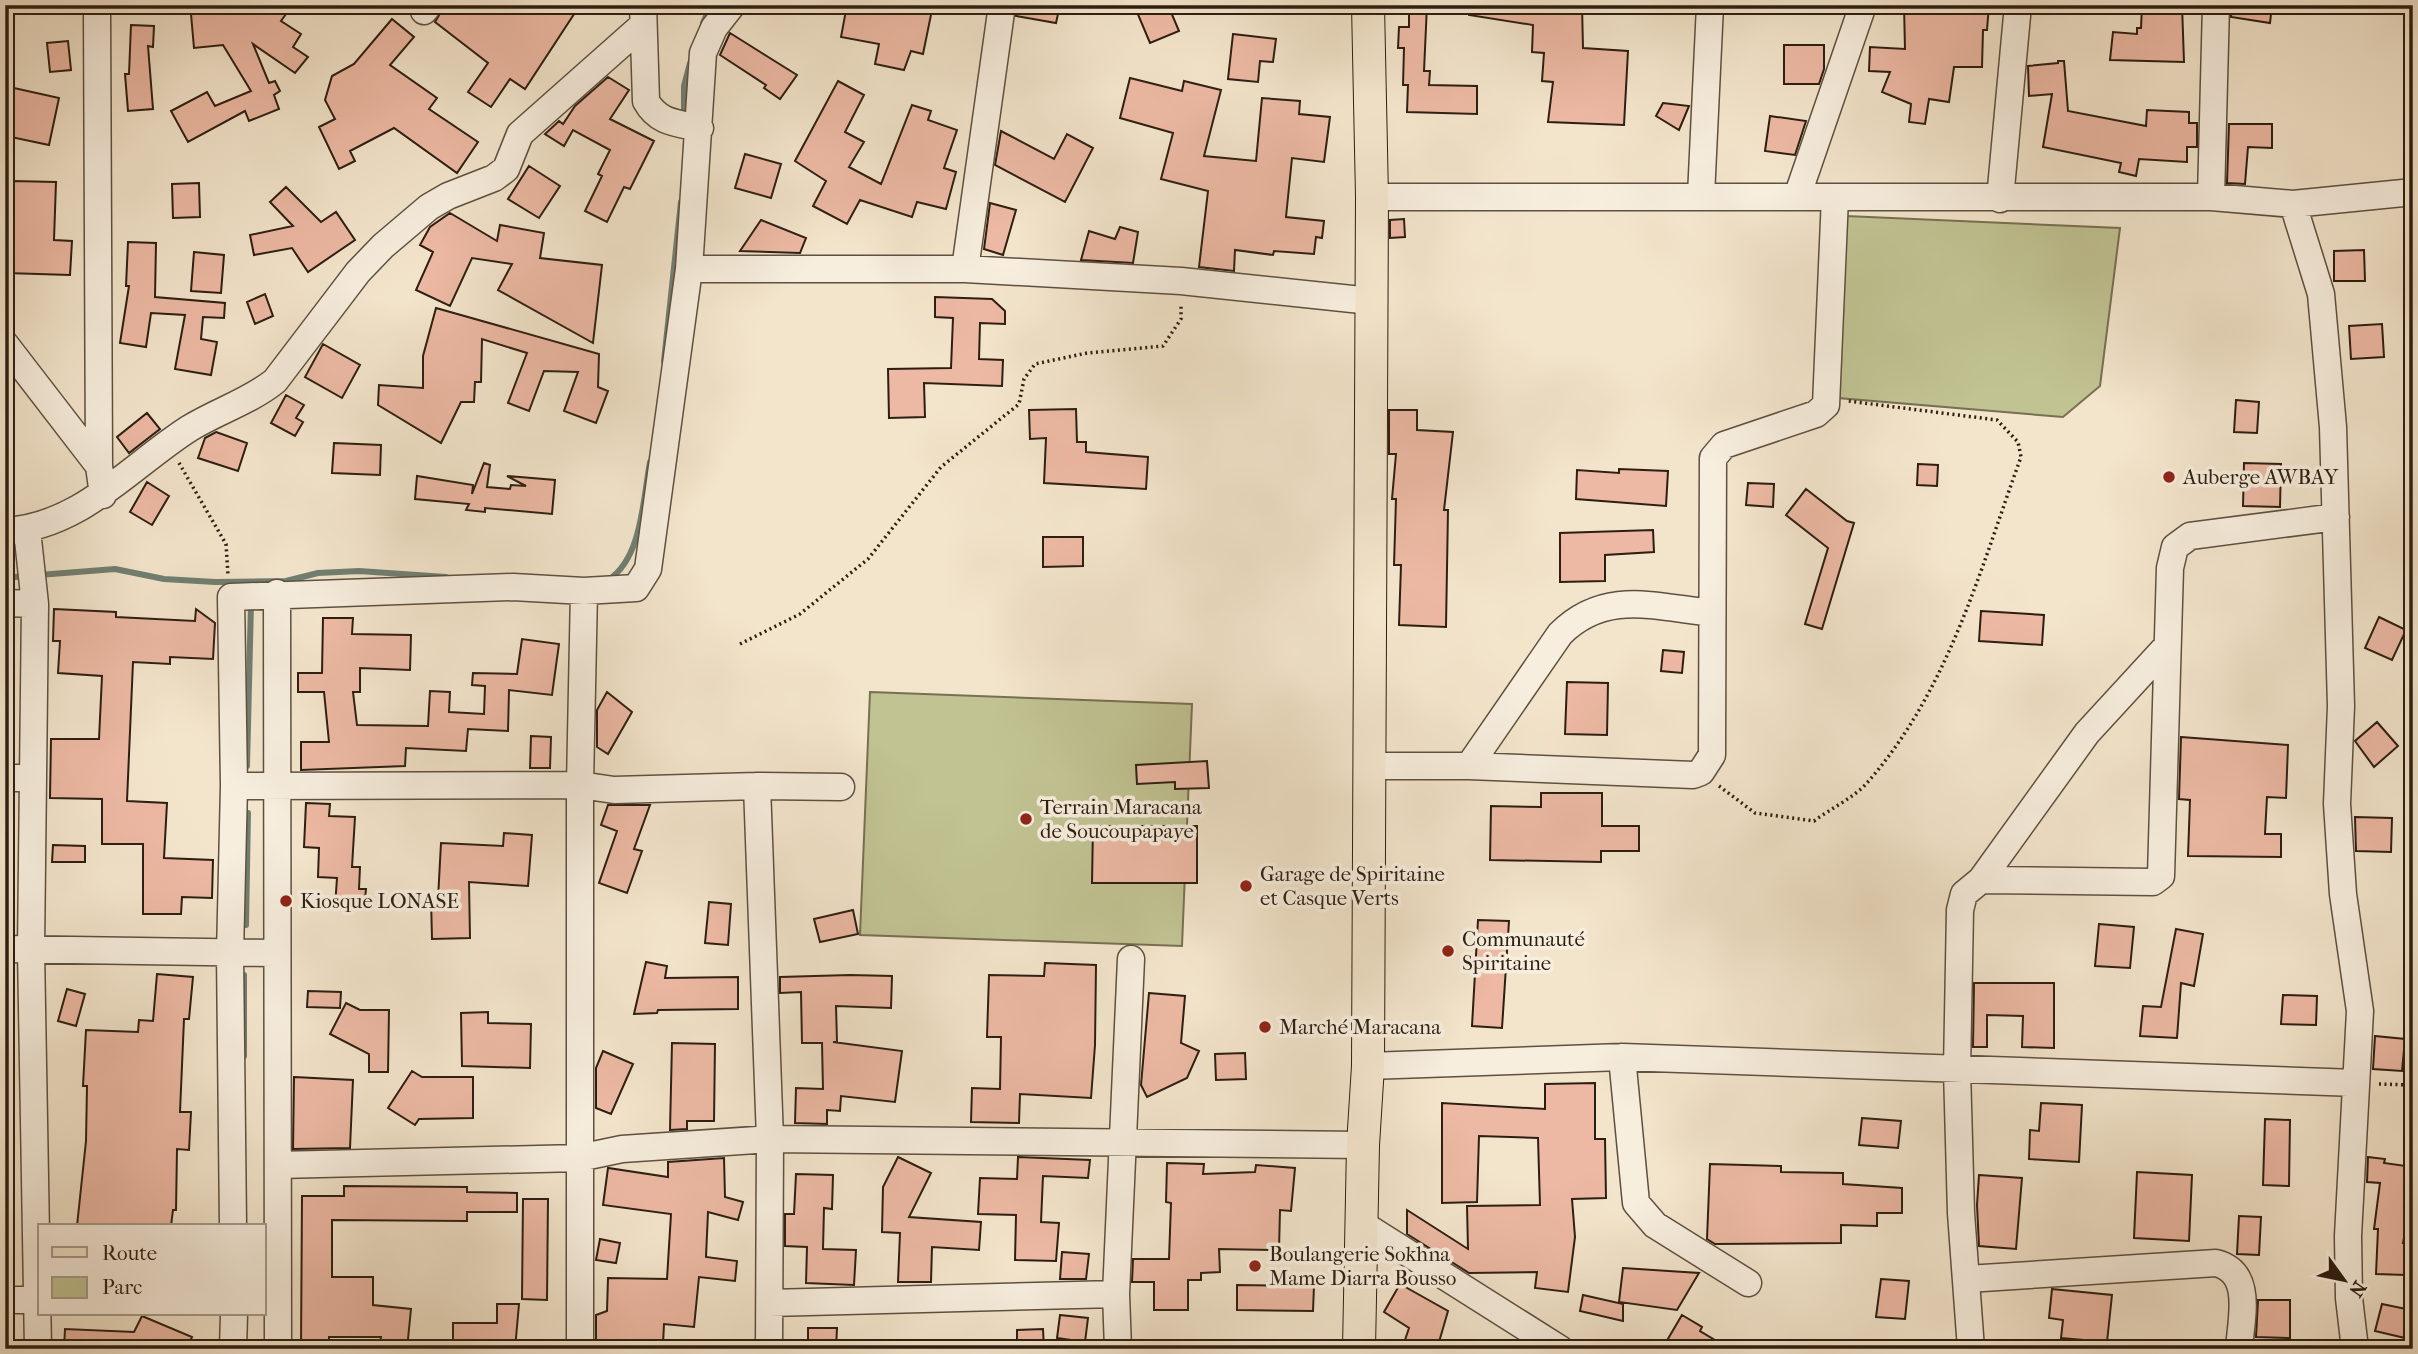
<svg xmlns="http://www.w3.org/2000/svg" width="2418" height="1354" viewBox="0 0 2418 1354" font-family="'IM FELL French Canon',serif">
<style>
.green{fill:#c1c393;stroke:#777052;stroke-width:2}
.lines{fill:none;stroke-linecap:round;stroke-linejoin:round}
.stream{stroke:#707f72;stroke-width:6}
.building{fill:#edb9a4;stroke:#2d1e11;stroke-width:2}
.minor-casing{stroke:#5e5040;stroke-width:29}
.major-casing{stroke:#2d1e11;stroke-width:34}
.path{stroke:#2d1e11;stroke-width:3.5;stroke-dasharray:2 3.5;stroke-linecap:butt}
.minor{stroke:#f7eede;stroke-width:26}
.major{stroke:#f3e5cc;stroke-width:32}
.poi-dot{fill:#8f2418;stroke:#f7eede;stroke-width:2.5}
.labels{text-anchor:middle;stroke-width:7;stroke-linejoin:round;paint-order:stroke}
.poi-label{font-size:21px;fill:#2d1e11;stroke:#f7eede;text-anchor:start}
</style>
<rect width="100%" height="100%" fill="#f3e5cc"/>
<filter id="stains"><feTurbulence type="fractalNoise" baseFrequency=".00286" numOctaves="4"/><feColorMatrix values="0 0 0 0 .2 0 0 0 0 .09 0 0 0 0 .02 0 0 0 .5 -.17"/></filter>
<radialGradient id="worn" r=".72"><stop offset=".6" stop-color="#630" stop-opacity="0"/><stop offset="1" stop-color="#630" stop-opacity=".3"/></radialGradient>
<path class="green" d="M1846,216L2120,228L2100,386L2063,417L1838,398Z
M870,692L1192,704L1182,946L860,935Z"/>
<g class="lines">
<path class="stream" d="M703,23L711,5
M684,118V86L690,63
M664,361L681,202
M39,575L115,569L164,579L215,582L286,581L318,573L359,571L446,577
M5,578L25,576
M608,580C642,559 643,499 650,462
M247,766L251,603
M246,925L248,813
M244,1056V975"/>
</g>
<path class="building" d="M242,5H274L286,14L281,21L301,34L293,47L308,57L295,73L253,44L269,83L275,81L280,91L274,95L279,109L249,121L245,111L188,142L171,111L207,92L215,106L251,91L223,45L194,48L191,14L247,9Z
M445,5H580L525,89L510,79L491,107L468,92L488,63L435,22Z
M847,5L884,10L885,5H933L923,54L911,51L904,70L875,64L879,44L841,37Z
M1017,5H1060L1056,23L1016,16Z
M1134,5H1168L1179,31L1150,43Z
M1409,5H1427L1424,71H1430L1429,85L1477,86V114L1407,112L1408,85H1403L1404,48H1398L1399,27H1409Z
M1469,5H1582L1583,48L1628,51L1624,125L1548,122L1553,82L1542,81L1544,53L1532,52L1533,25L1469,15Z
M1904,5H1989L1987,30H1983L1982,67H1954L1949,102L1929,99L1925,124L1909,122L1911,104L1882,92L1890,72L1869,71L1870,47L1905,49Z
M2142,5H2182L2184,62L2110,60L2113,32L2137,34V28H2141Z
M2232,5H2272L2270,23L2231,17Z
M392,19L414,37L390,65L437,98L429,109L478,142L457,173L394,128L350,151L355,161L339,169L319,127L335,119L325,100L332,76L354,64Z
M131,25L154,26L153,47L148,46L153,109L128,111L125,74H129Z
M730,33L797,75L780,99L764,88L766,85L720,55Z
M1233,34L1276,39L1273,62L1260,61L1258,82L1228,79Z
M68,41L71,70L50,72L47,43Z
M1784,45H1824V69L1819,84H1784Z
M2058,61H2064L2068,111L2146,126L2147,110L2189,112V123H2197V147H2187V162L2139,159L2136,176L2119,172L2121,163L2043,147L2052,94L2029,96L2028,66L2058,63Z
M608,77L629,90L610,119L654,141L630,189L624,187L607,222L585,211L602,176L598,174L610,150L573,130L564,146L545,134L559,121L563,124L575,106Z
M1130,78L1182,91L1184,81L1221,90L1204,156L1256,161L1262,98L1300,101L1299,114L1330,117L1324,162L1292,158L1286,217L1324,221L1322,238L1316,237L1314,254L1274,251L1273,255L1235,250L1234,271L1199,267L1208,191L1161,179L1173,133L1120,118Z
M838,81L864,95L845,132L864,142L849,167L881,184L912,105L931,111L928,120L957,130L944,168L956,172L946,209L917,202L912,217L860,200L847,224L813,206L826,181L795,161Z
M5,86L59,98L49,145L11,137L13,129L5,128Z
M1663,103L1689,106L1679,130L1656,116Z
M1770,116L1806,121L1795,155L1765,151Z
M2229,124H2272V148L2248,147L2245,184L2227,183Z
M1001,131L1054,159L1067,134L1093,148L1065,202L995,165Z
M745,154L781,164L771,198L735,188Z
M529,166L560,186L539,218L508,199Z
M13,181L56,182L54,240L72,241L70,275L6,273L7,247H10Z
M199,183L200,217L173,218L172,184Z
M286,187L321,222L336,212L355,240L308,272L292,248L254,255L250,235L293,226L270,202Z
M990,203L1016,210L1003,255L984,249Z
M450,213L497,241L500,225L544,233L540,258L602,265L593,343L498,290L512,264L472,258L450,306L416,290L433,252L420,245L430,227Z
M1404,219L1405,237L1390,238V220Z
M761,220L806,238L800,253L740,251Z
M1120,227L1138,232L1133,263L1081,260L1089,231L1115,239Z
M128,242L156,243L155,297L225,303L224,318L203,317L201,339L217,342L211,375L175,369L185,315L151,313L146,347L120,343L129,286H126Z
M2364,250L2365,281H2334V251Z
M194,252L224,255L221,293L191,291Z
M265,294L273,316L255,324L247,302Z
M935,297L992,299L1005,311V324L980,323L979,359L1003,360L1002,386L924,383L925,417L889,418L888,369L951,368L953,318L935,317Z
M436,308L599,354L598,387L608,391L596,423L564,411L578,372L544,371L529,411L508,403L527,353L482,339L481,382H475L474,402H461L441,443L378,405L379,385L423,388V356Z
M2382,324L2384,357L2351,359L2349,326Z
M323,344L360,365L342,398L305,377Z
M286,395L304,405L296,418L303,422L295,436L271,423Z
M2236,400L2259,402L2257,433L2234,432Z
M1076,409L1077,442H1086V452L1148,457L1146,489L1044,483L1046,438L1030,439L1029,410Z
M1389,410H1417V430L1453,432L1444,510H1448L1446,627L1399,625L1401,565H1394L1396,499H1392L1396,454H1389Z
M147,413L160,429L129,453L117,437Z
M216,432L247,443L238,471L198,458L205,438Z
M334,443L381,445L380,475L332,473Z
M484,463L490,465L487,487L510,489L511,485L526,486L507,476L555,480L552,514L485,508V512L466,510L469,504L415,499L417,476L473,485L472,494Z
M2244,463L2281,464L2280,507L2243,506Z
M1918,464L1938,465L1937,486L1917,485Z
M1619,469L1668,471L1666,506L1576,499L1577,470L1619,473Z
M147,482L169,496L152,525L130,512Z
M1748,483L1774,484L1773,507L1746,505Z
M1806,489L1847,521L1854,523L1822,629L1805,624L1828,548L1786,515Z
M1653,530L1654,552L1605,555V581L1560,582V533Z
M1043,537H1083V566L1043,567Z
M54,609L116,612V617L195,621L196,609L215,623L213,659L170,657V664L133,662L127,801L167,803L164,858L213,860L212,898L182,897L181,914H143V844H102V799L50,798L51,739H99L102,676L58,673L60,641H53Z
M1981,611L2044,615L2042,645L1979,641Z
M2379,617L2406,630L2392,660L2365,648Z
M323,618H353L352,634L411,635L410,670L360,668V692H353L357,725L428,726L430,691L450,692L449,712L484,714L485,686L472,685L473,673L517,674L522,639L559,644L552,695L509,690L508,731L468,729L466,751L406,748L405,766L301,770V742H329L324,692H298V673H322Z
M1663,650L1684,652L1682,673L1661,671Z
M1567,682L1608,683L1607,735L1565,734Z
M607,692L632,712L608,754L597,747V710Z
M2377,722L2398,746L2374,767L2355,741Z
M531,736L551,737L550,768H530Z
M2181,737L2288,745L2286,798L2267,797L2265,834H2281V857L2188,856L2190,800L2179,799Z
M1207,761L1209,788L1175,789V782L1137,784L1136,765Z
M1541,793H1602V826H1639V851H1601V862L1490,860L1491,806L1541,807Z
M306,803L330,804L329,816L355,817L352,867H360L359,889H366L364,909L335,907L337,878L318,877L319,848L304,847Z
M608,805H650L634,849L642,851L627,893L599,883L617,831L601,825Z
M2355,817L2392,818L2391,852L2356,851Z
M1093,826H1197V883H1092Z
M504,833L532,835L528,886L469,882L470,938L432,939L431,899H438L441,843L503,846Z
M53,845L85,846V862H52Z
M709,902L731,904L728,945L705,943Z
M853,910L858,934L820,942L814,919Z
M1478,920L1509,921L1502,1028L1472,1026Z
M2099,924L2134,927L2130,968L2095,966Z
M2176,929L2203,934L2194,986L2181,983L2177,1038L2140,1036L2143,1006L2161,1007Z
M646,962L667,966L665,978L738,977V1009L658,1010L657,1013L634,1014Z
M1045,963L1096,965L1095,1045L1091,1098L1020,1094L1019,1123L971,1122L972,1088L1000,1089L1001,1037H987L989,975L1044,976Z
M157,974L193,977L189,1019H184L180,1112H191L189,1150L177,1149L176,1210H173L171,1226H77L86,1141L87,1086H83L86,1030L138,1032L139,1020L153,1021Z
M850,975L892,976L891,1008L836,1006L837,1042H833L902,1051L895,1102L841,1096L840,1111L827,1110V1124L795,1123L796,1088L823,1089L822,1043H802L801,992L780,993V977Z
M1974,983H2054V1048L2022,1047L2023,1016L1987,1015V1047H1973Z
M67,989L85,994L76,1026L58,1021Z
M308,991L341,992L340,1008L307,1007Z
M1149,993L1185,996L1181,1043L1199,1051L1187,1078L1147,1097L1141,1085Z
M2283,995L2317,996L2316,1025L2281,1024Z
M346,1003L360,1010H389L388,1072H369V1054L330,1034Z
M488,1012V1023L531,1024L530,1068L462,1066L461,1013Z
M2375,1036L2405,1039L2402,1071L2373,1069Z
M672,1043L715,1044L714,1121H687V1129L670,1130Z
M603,1051L633,1064L611,1114L596,1108V1068Z
M1245,1053L1246,1079L1216,1080L1215,1054Z
M412,1071L422,1077H473V1118L419,1119L415,1125L388,1108Z
M294,1077L353,1080L350,1148L293,1149Z
M1595,1083V1139H1605L1606,1198L1572,1199L1575,1237L1568,1292L1535,1288L1537,1272L1469,1273L1407,1234V1210L1468,1249L1467,1206L1540,1205L1538,1138L1479,1136L1477,1202L1442,1203V1103L1545,1109V1084Z
M2041,1103L2082,1105L2079,1162L2029,1159L2030,1130L2039,1131Z
M1862,1118L1901,1121L1898,1148L1859,1145Z
M2265,1119L2290,1120L2289,1186L2263,1185Z
M898,1157L931,1173L909,1217L981,1222L979,1250L932,1247L931,1282H898L900,1233L882,1232L883,1187Z
M1018,1157L1090,1160L1088,1178L1043,1176L1041,1222L1059,1223L1056,1261L1015,1260L1016,1215L978,1214L980,1178L1017,1179Z
M2368,1157L2385,1159L2384,1163L2413,1167V1191L2403,1243H2407L2406,1275L2376,1274L2378,1229H2374L2380,1183L2367,1182Z
M724,1158L725,1197L743,1202L738,1220L708,1212L706,1257L737,1261L735,1281L699,1277L694,1327L664,1324L663,1344H652V1349H596V1315L607,1311L608,1278L667,1279L671,1214L603,1205L608,1168L668,1177V1162Z
M1167,1163L1204,1164L1203,1174L1255,1172L1256,1165L1295,1168L1291,1211L1280,1210L1279,1250L1219,1249L1220,1272L1201,1273V1280H1188V1310H1154V1282H1132L1133,1259H1169L1171,1203L1166,1202Z
M1710,1164L1781,1166V1172L1843,1173V1184L1902,1188V1213H1877V1226L1841,1225V1243L1715,1244L1707,1239Z
M2137,1172L2192,1175L2189,1241L2134,1238Z
M796,1174L833,1175L832,1209L824,1208L823,1249L856,1250L854,1285L806,1283L807,1247L785,1246V1214H794Z
M1979,1175L2022,1178L2016,1249L1979,1246L1977,1205Z
M344,1186L467,1187V1192L517,1193V1212H467V1221L332,1220V1277H373V1305L411,1309L407,1349H379L381,1337H329V1349H301L302,1196H344Z
M523,1199H548L547,1300L522,1299Z
M2239,1216L2261,1217L2259,1255L2237,1254Z
M600,1239L620,1243L616,1263L596,1260Z
M1062,1252L1089,1254L1086,1279H1060Z
M1623,1268L1699,1273L1677,1310L1619,1302Z
M1881,1279L1909,1281L1905,1319L1876,1317Z
M1400,1284L1448,1311L1437,1349H1402L1409,1328L1384,1312Z
M1237,1285L1314,1286L1313,1311L1237,1310Z
M2052,1289L2112,1295L2107,1342L2061,1338L2063,1320L2049,1318Z
M1583,1295L1623,1304V1321L1580,1311Z
M2258,1300H2290V1338L2256,1337Z
M497,1304H519L515,1349H453V1323H497Z
M2382,1304L2411,1310L2405,1338L2375,1331Z
M1060,1315L1088,1318L1085,1342L1057,1338Z
M1682,1315L1702,1327L1700,1331L1730,1349H1662Z
M142,1316L192,1337L186,1349H64L65,1329L134,1332Z
M808,1328H837L836,1349H808Z
M1043,1329L1044,1349H1017V1330Z"/>
<g class="lines">
<g class="minor-casing">
<path id="minor" d="M643,5L646,101C658,123 677,123 700,128
M424,11L429,5
M97,12L99,466L103,495
M1701,196L1710,5
M1372,197H2211L2293,204L2413,192
M1797,197L1863,5
M2211,197L2216,5
M2000,199L2018,5
M2293,204L2321,294L2333,427L2341,706L2337,804L2343,894L2360,1011L2348,1236L2349,1298L2355,1349
M689,269H965L1181,281L1371,301
M965,269L1002,5
M5,344L99,466
M27,530L35,604L31,950L38,1349
M5,531C81,527 130,466 190,428C218,411 250,401 275,381L358,272L383,246L429,207L448,196L494,178L506,169L520,134L643,25
M277,593L278,1349
M5,603L35,604
M1370,766H1469L1693,775L1701,772L1712,755L1713,458L1724,445L1816,414L1826,405L1835,197
M1469,766L1560,634C1605,589 1655,607 1712,613
M5,778H33
M234,786L580,785L614,790L757,786L841,787
M757,786L770,1139L769,1349
M1981,880L2087,733L2167,646
M5,949L275,953
M1622,1057L1636,1203L1655,1225L1748,1283
M1368,1066L1622,1057L2356,1083
M278,1165L579,1158L622,1149L770,1139L1363,1145
M1362,1224L1560,1349
M233,1226L230,954L234,786L231,597L513,587L584,591L636,588L648,569L689,269L703,53L714,28L732,5
M1967,1279L2216,1263C2254,1273 2241,1318 2239,1349
M5,1300H40
M770,1303L1116,1294
M233,1349L234,1314
M580,1349V785L584,591
M1118,1349L1116,1294L1131,959
M1971,1349L1961,1213L1957,1070L1960,910L1964,894L1981,880L2153,882L2161,876L2170,568L2175,547L2190,536L2336,517"/>
</g>
<g class="major-casing">
<path id="major" d="M1359,1349L1363,1145L1368,1066L1372,197L1368,5"/>
</g>
<path class="path" d="M179,463L226,544L228,575
M740,644L800,614L868,559L941,467L1019,404L1024,379L1035,364L1087,353L1163,346L1181,319V305
M1719,786L1755,813L1814,821C1830,809 1853,798 1866,784C1948,692 1980,570 2021,457L2018,442L1997,420L1848,401
M2379,1084L2413,1085"/>
<use href="#minor" class="minor"/>
<use href="#major" class="major"/>
</g>
<g class="poi-dot">
<circle cx="2169" cy="477" r="7"/>
<circle cx="1026" cy="819" r="7"/>
<circle cx="1246" cy="886" r="7"/>
<circle cx="286" cy="901" r="7"/>
<circle cx="1448" cy="951" r="7"/>
<circle cx="1265" cy="1027" r="7"/>
<circle cx="1255" cy="1266" r="7"/>
</g>
<g class="labels">
<g class="poi-label">
<text x="2183" y="484">Auberge AWBAY</text>
<text x="1040" y="814">Terrain Maracana<tspan x="1040" dy="24">de Soucoupapaye</tspan></text>
<text x="1260" y="881">Garage de Spiritaine<tspan x="1260" dy="24">et Casque Verts</tspan></text>
<text x="300" y="908">Kiosque LONASE</text>
<text x="1462" y="946">Communauté<tspan x="1462" dy="24">Spiritaine</tspan></text>
<text x="1279" y="1034">Marché Maracana</text>
<text x="1269" y="1261">Boulangerie Sokhna<tspan x="1269" dy="24">Mame Diarra Bousso</tspan></text>
</g>
</g>
<rect width="2418" height="1354" fill="none" stroke="#f3e5cc" stroke-width="28"/>
<rect x="7" y="7" width="2404" height="1340" fill="none" stroke="#2d1e11" stroke-width="3.5"/>
<rect x="14" y="14" width="2390" height="1326" fill="none" stroke="#2d1e11" stroke-width="2"/>
<rect x="38" y="1224" width="228" height="91" fill="#f7eede" stroke="#a69b8c" stroke-width="2"/>
<rect x="52" y="1247" width="35" height="10" fill="#f3e5cc" stroke="#a69b8c" stroke-width="2"/>
<text x="102" y="1260" font-size="21" fill="#2d1e11">Route</text>
<rect x="52" y="1277" width="35" height="21" fill="#c1c393" stroke="#a69b8c" stroke-width="2"/>
<text x="102" y="1294" font-size="21" fill="#2d1e11">Parc</text>
<g transform="translate(2344 1280) rotate(123)" stroke="#f7eede" stroke-width="5" paint-order="stroke">
<path d="M0-5L12 26L0 18L-12 26Z" fill="#2d1e11"/>
<text y="-10" font-size="19" font-weight="bold" text-anchor="middle" fill="#2d1e11">N</text>
</g>
<rect width="100%" height="100%" filter="url(#stains)"/>
<rect width="100%" height="100%" fill="url(#worn)"/>
</svg>
